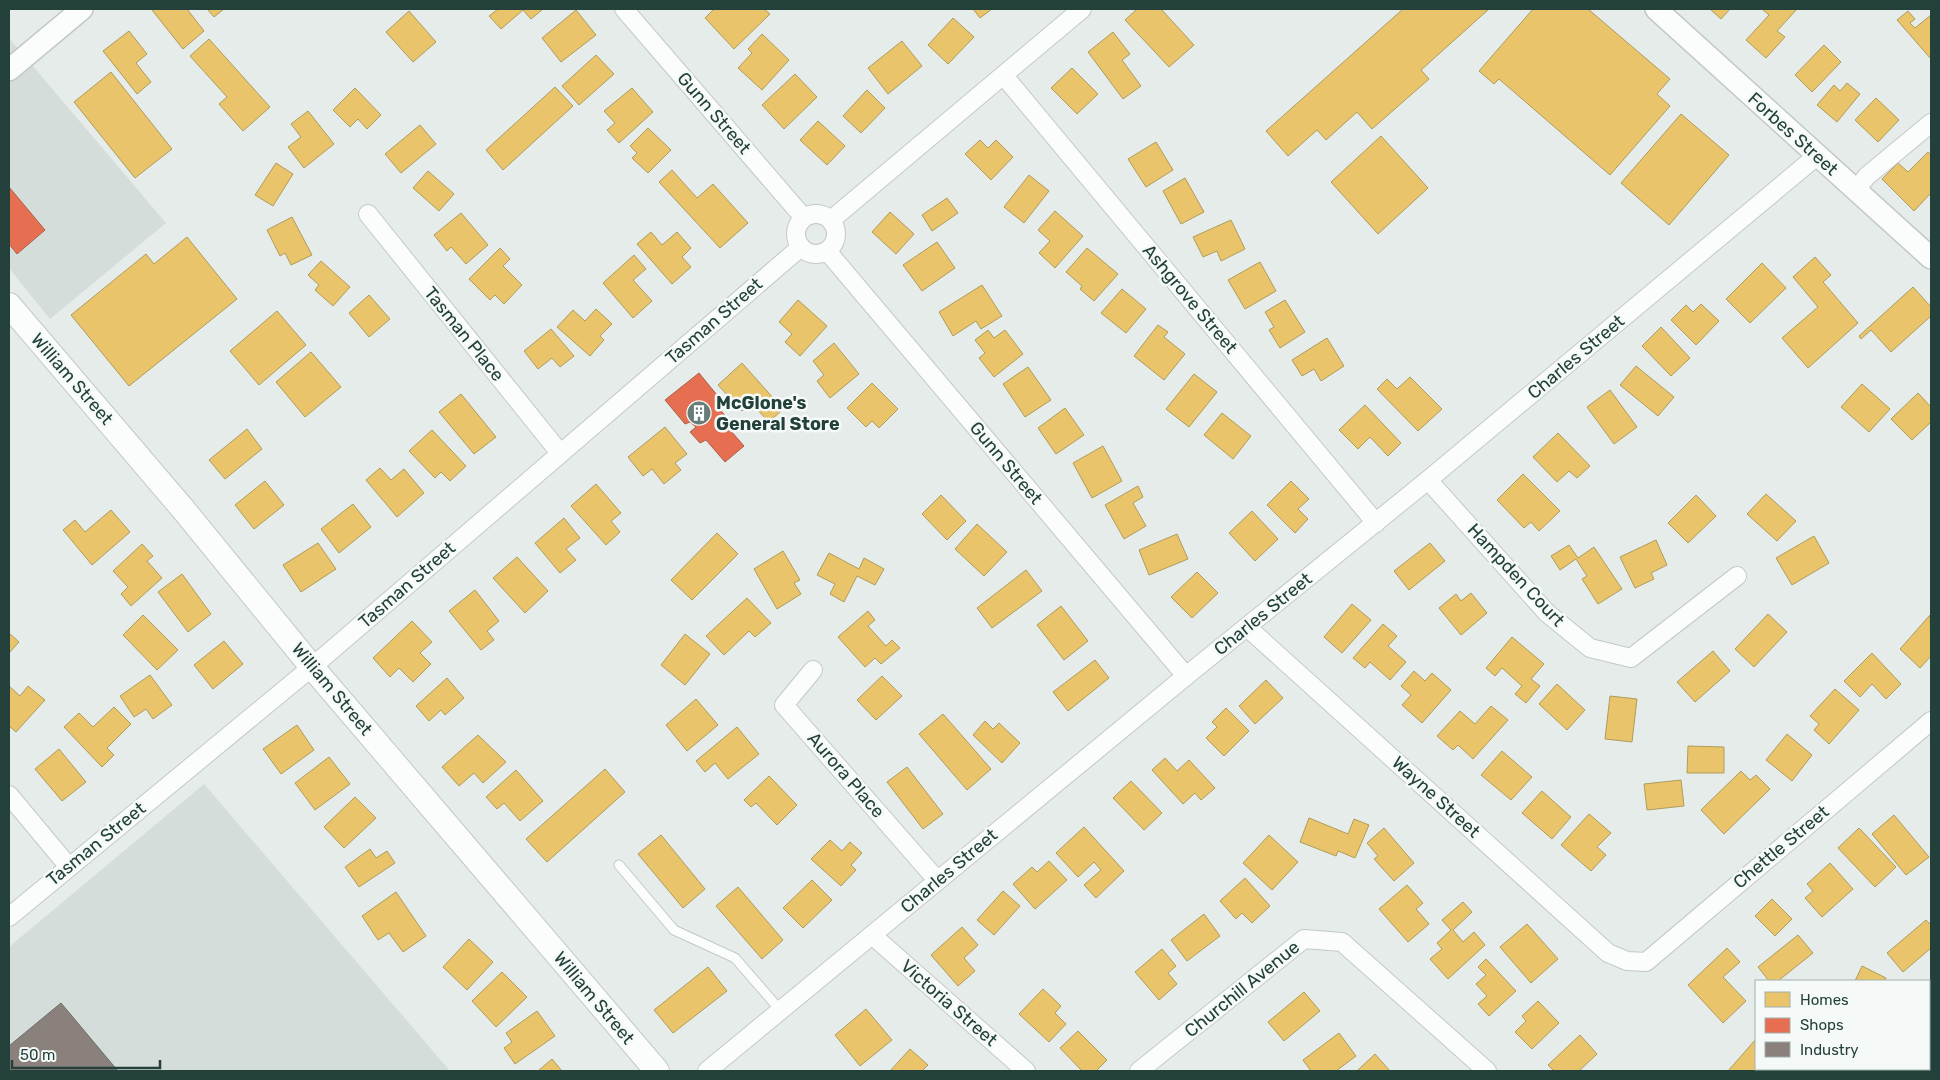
<svg xmlns="http://www.w3.org/2000/svg" width="1940" height="1080" font-family="Rubik,sans-serif">
<style>
.built{fill:#d4ddda}
.homes{fill:#e9c46a;stroke:#ae9c5c}
.shops{fill:#e76f51;stroke:#ac614a}
.industry{fill:#8a817c;stroke:#6b6e68}
.lines{fill:none;stroke-linecap:round;stroke-linejoin:round}
.service-casing{stroke:#c3c9c7;stroke-width:11}
.minor-casing{stroke:#c3c9c7;stroke-width:20}
.tertiary-casing{stroke:#c3c9c7;stroke-width:24}
.secondary-casing{stroke:#c2c9c7;stroke-width:26}
.service{stroke:#fbfcfc;stroke-width:9}
.minor{stroke:#fbfcfc;stroke-width:18}
.tertiary{stroke:#fbfcfc;stroke-width:21}
.secondary{stroke:#fbfcfc;stroke-width:24}
.labels{text-anchor:middle;dominant-baseline:central;stroke-width:5;stroke-linejoin:round;paint-order:stroke}
.street-label{font-size:18px;fill:#23403b;stroke:#f5faf8}
.poi-label{font-size:18px;font-weight:bold;fill:#23403b;stroke:#f5faf8;text-anchor:start}
</style>
<rect width="100%" height="100%" fill="#e6ecea"/>
<g class="built">
<path d="M9,38l157,185 -116,96 -41,-51z"/>
<path d="M204,784l246,287h-441v-124z"/>
</g>
<g class="homes">
<path d="M154,9h33l17,22 -21,18 -31,-39z"/>
<path d="M207,9h17l-10,8z"/>
<path d="M498,9h45l-12,10 -8,-9 -22,19 -12,-13z"/>
<path d="M714,9h50l6,5 -36,35 -29,-31z"/>
<path d="M973,9h19l-12,9z"/>
<path d="M1137,9h24l33,36 -25,22 -44,-47z"/>
<path d="M1403,9h86l-68,61 8,9 -57,50 -15,-17 -31,28 -9,-10 -29,26 -22,-25z"/>
<path d="M1533,9h55l82,70 -13,15 13,12 -60,69 -111,-96 -5,5 -15,-13z"/>
<path d="M1710,9h20l-9,10z"/>
<path d="M1762,9h35l-20,22 8,6 -19,21 -20,-18 23,-25z"/>
<path d="M576,10l20,25 -35,27 -19,-24z"/>
<path d="M409,11l27,31 -23,20 -27,-30z"/>
<path d="M1908,11l7,8 -5,4 5,5 16,-13v44l-34,-39z"/>
<path d="M953,18l21,19 -26,27 -20,-19z"/>
<path d="M129,31l18,23 -11,9 15,19 -14,12 -34,-43z"/>
<path d="M1113,32l17,22 -8,6 19,26 -18,13 -35,-47z"/>
<path d="M762,34l27,26 -27,30 -24,-22 14,-15 -4,-4z"/>
<path d="M209,39l61,68 -27,24 -24,-27 8,-7 -37,-41z"/>
<path d="M902,41l20,25 -34,28 -20,-26z"/>
<path d="M1824,45l17,17 -29,30 -17,-17z"/>
<path d="M596,55l18,19 -35,31 -17,-19z"/>
<path d="M1072,68l26,26 -21,20 -26,-26z"/>
<path d="M111,72l61,77 -37,29 -61,-76z"/>
<path d="M795,74l22,23 -33,32 -22,-24z"/>
<path d="M1847,83l13,11 -23,28 -20,-17 17,-20 6,6z"/>
<path d="M555,87l18,19 -70,64 -17,-20z"/>
<path d="M355,88l26,27 -14,14 -9,-10 -8,8 -17,-17z"/>
<path d="M632,88l21,24 -34,31 -12,-13 8,-7 -11,-12z"/>
<path d="M867,90l18,18 -24,25 -18,-17z"/>
<path d="M1876,98l23,22 -21,22 -23,-22z"/>
<path d="M308,111l26,33 -30,24 -16,-21 13,-10 -10,-13z"/>
<path d="M1681,114l48,41 -60,70 -48,-42z"/>
<path d="M818,121l27,25 -18,19 -27,-25z"/>
<path d="M420,125l16,19 -35,29 -16,-19z"/>
<path d="M648,128l23,22 -23,23 -16,-15 5,-5 -7,-7z"/>
<path d="M1381,136l47,52 -50,46 -47,-52z"/>
<path d="M980,140l8,8 8,-8 17,17 -22,23 -26,-26z"/>
<path d="M1156,142l17,28 -27,17 -18,-28z"/>
<path d="M1928,152l3,3v38l-17,18 -32,-32 16,-16 10,9z"/>
<path d="M276,163l17,11 -20,32 -18,-11z"/>
<path d="M672,170l25,28 16,-14 35,39 -28,25 -61,-66z"/>
<path d="M428,171l26,23 -15,17 -26,-23z"/>
<path d="M1029,175l20,16 -25,32 -20,-16z"/>
<path d="M1185,178l19,34 -23,12 -18,-33z"/>
<path d="M947,198l11,15 -26,18 -10,-16z"/>
<path d="M1055,211l28,25 -28,32 -16,-15 11,-12 -12,-11z"/>
<path d="M890,212l24,22 -18,20 -24,-22z"/>
<path d="M461,213l27,32 -22,19 -15,-17 -4,4 -13,-16z"/>
<path d="M292,217l20,38 -21,10 -6,-12 -5,3 -13,-26z"/>
<path d="M1231,220l14,29 -24,12 -4,-10 -14,6 -10,-20z"/>
<path d="M651,232l11,13 15,-13 14,16 -9,9 9,10 -19,17 -35,-40z"/>
<path d="M187,237l50,62 -108,87 -58,-71 75,-61 8,10z"/>
<path d="M937,242l18,26 -33,23 -19,-26z"/>
<path d="M500,248l10,11 -7,7 19,19 -18,19 -9,-9 -5,5 -21,-21z"/>
<path d="M1087,248l31,26 -24,27 -14,-12 2,-3 -16,-14z"/>
<path d="M634,255l12,14 -13,11 19,21 -19,17 -30,-35z"/>
<path d="M1815,257l16,18 -8,7 35,41 -50,45 -26,-30 36,-31 -25,-30z"/>
<path d="M321,261l29,26 -17,19 -18,-16 4,-5 -11,-10z"/>
<path d="M1260,262l16,29 -31,18 -17,-29z"/>
<path d="M1762,263l24,25 -36,35 -24,-24z"/>
<path d="M982,285l20,31 -21,13 -5,-8 -23,15 -14,-24z"/>
<path d="M1913,287l18,20v9l-40,36 -20,-22 -10,9 -2,-3z"/>
<path d="M1122,289l24,20 -20,24 -25,-20z"/>
<path d="M369,295l21,24 -21,18 -20,-24z"/>
<path d="M798,300l29,26 -27,30 -15,-14 7,-8 -13,-12z"/>
<path d="M1285,300l20,32 -25,16 -11,-18 5,-3 -9,-15z"/>
<path d="M1701,304l18,17 -23,24 -25,-25 15,-15 7,7z"/>
<path d="M596,309l16,15 -12,12 4,4 -14,16 -33,-29 16,-17 12,11z"/>
<path d="M277,311l29,34 -47,40 -29,-34z"/>
<path d="M1158,325l10,7 -4,5 21,17 -21,26 -30,-24z"/>
<path d="M1661,327l29,31 -19,18 -29,-30z"/>
<path d="M551,329l23,27 -14,11 -8,-9 -14,11 -14,-18z"/>
<path d="M988,330l6,8 11,-8 18,24 -29,23 -15,-19 6,-5 -10,-13z"/>
<path d="M1327,338l17,28 -23,15 -7,-12 -12,7 -10,-16z"/>
<path d="M834,343l25,31 -29,24 -13,-17 7,-6 -11,-14z"/>
<path d="M311,352l30,35 -36,30 -29,-35z"/>
<path d="M742,363l41,46 -14,13 -18,-19 -9,8 -24,-26z"/>
<path d="M1636,366l38,31 -16,19 -38,-31z"/>
<path d="M1028,367l23,33 -26,17 -22,-33z"/>
<path d="M1194,374l23,18 -28,35 -23,-18z"/>
<path d="M1410,377l32,32 -24,22 -41,-42 10,-10 10,10z"/>
<path d="M872,383l26,26 -19,19 -7,-7 -6,6 -19,-19z"/>
<path d="M1862,384l28,25 -21,23 -28,-25z"/>
<path d="M1610,390l27,37 -23,17 -27,-37z"/>
<path d="M1918,393l13,14v15l-19,18 -21,-21z"/>
<path d="M461,394l35,43 -22,17 -35,-42z"/>
<path d="M1365,405l36,38 -13,13 -18,-19 -12,12 -19,-19z"/>
<path d="M1065,408l19,27 -28,19 -18,-26z"/>
<path d="M1222,413l29,23 -18,23 -29,-24z"/>
<path d="M665,427l22,27 -12,9 6,7 -17,14 -12,-15 -9,7 -15,-19z"/>
<path d="M247,429l15,20 -37,30 -16,-19z"/>
<path d="M432,430l34,36 -16,15 -9,-9 -6,6 -26,-27z"/>
<path d="M1558,433l32,33 -13,12 -8,-7 -12,11 -24,-25z"/>
<path d="M1103,446l19,35 -30,17 -19,-35z"/>
<path d="M380,468l11,12 13,-11 20,24 -27,24 -31,-37z"/>
<path d="M1523,474l37,37 -21,20 -8,-9 -7,6 -27,-28z"/>
<path d="M265,481l19,24 -30,24 -19,-24z"/>
<path d="M1291,481l18,18 -11,10 10,10 -13,14 -28,-28z"/>
<path d="M596,484l25,29 -10,8 9,11 -14,13 -35,-39z"/>
<path d="M1138,486l5,11 -10,6 13,23 -22,13 -19,-34z"/>
<path d="M1766,494l30,27 -19,20 -30,-27z"/>
<path d="M941,495l25,26 -19,19 -25,-26z"/>
<path d="M1696,495l20,21 -28,27 -20,-20z"/>
<path d="M353,504l18,23 -32,26 -18,-24z"/>
<path d="M111,510l19,22 -38,33 -29,-35 12,-10 10,12z"/>
<path d="M1252,511l26,28 -23,22 -26,-28z"/>
<path d="M564,518l16,20 -14,11 10,11 -16,13 -25,-30z"/>
<path d="M977,524l30,28 -23,24 -29,-27z"/>
<path d="M717,533l21,21 -46,46 -21,-20z"/>
<path d="M1177,534l11,25 -39,16 -10,-25z"/>
<path d="M1814,536l15,27 -37,22 -16,-27z"/>
<path d="M1656,540l11,25 -16,8 3,6 -19,9 -15,-31z"/>
<path d="M318,543l18,26 -35,23 -18,-27z"/>
<path d="M1430,543l15,18 -36,29 -15,-19z"/>
<path d="M142,544l11,12 -6,5 15,17 -31,28 -10,-12 7,-7 -15,-16z"/>
<path d="M1569,545l9,13 16,-11 28,42 -24,15 -16,-25 5,-3 -11,-17 -16,11 -9,-14z"/>
<path d="M783,551l17,29 -6,3 7,11 -24,15 -23,-40z"/>
<path d="M829,553l30,16 5,-11 20,11 -9,16 -18,-9 -13,26 -14,-8 5,-10 -18,-9z"/>
<path d="M517,557l31,34 -23,22 -32,-35z"/>
<path d="M1026,570l16,21 -50,37 -15,-20z"/>
<path d="M1197,572l21,21 -26,25 -21,-21z"/>
<path d="M182,574l29,40 -23,18 -30,-40z"/>
<path d="M475,590l24,31 -12,10 7,9 -13,10 -32,-39z"/>
<path d="M1471,593l16,20 -26,22 -22,-27 17,-14 5,7z"/>
<path d="M747,598l24,25 -16,14 -6,-6 -25,24 -18,-19z"/>
<path d="M1352,604l19,16 -29,33 -18,-16z"/>
<path d="M1061,606l27,35 -24,19 -27,-35z"/>
<path d="M868,611l7,9 -7,6 18,20 6,-6 8,8 -19,16 -6,-6 -10,9 -27,-30z"/>
<path d="M1768,614l19,18 -33,35 -19,-18z"/>
<path d="M143,615l35,35 -21,20 -34,-35z"/>
<path d="M1930,615l1,41 -11,12 -20,-19z"/>
<path d="M412,621l20,21 -12,11 11,11 -18,18 -14,-14 -9,9 -17,-19z"/>
<path d="M1383,624l14,12 -9,10 18,16 -16,18 -20,-18 -5,6 -12,-10z"/>
<path d="M9,633l10,9 -10,11z"/>
<path d="M685,634l25,20 -25,31 -24,-20z"/>
<path d="M1512,637l32,27 -13,15 9,7 -14,17 -11,-9 7,-8 -20,-18 -7,8 -9,-8z"/>
<path d="M224,641l19,23 -30,25 -19,-24z"/>
<path d="M1713,651l17,20 -35,31 -18,-20z"/>
<path d="M1872,653l29,31 -15,15 -14,-15 -12,13 -16,-16z"/>
<path d="M1095,660l14,18 -41,33 -15,-19z"/>
<path d="M1414,671l11,10 7,-8 19,17 -29,33 -20,-18 9,-10 -10,-9z"/>
<path d="M150,675l22,30 -19,14 -7,-10 -12,8 -14,-21z"/>
<path d="M882,676l20,20 -26,24 -19,-20z"/>
<path d="M447,678l17,20 -19,17 -4,-5 -12,11 -13,-15z"/>
<path d="M1266,680l17,18 -28,26 -16,-18z"/>
<path d="M1557,684l28,26 -18,20 -28,-26z"/>
<path d="M9,686l11,10 8,-10 17,14 -29,32 -7,-6z"/>
<path d="M1835,689l24,21 -30,34 -15,-14 5,-6 -9,-8z"/>
<path d="M1610,696l27,3 -5,43 -27,-3z"/>
<path d="M696,699l22,26 -31,26 -21,-26z"/>
<path d="M1491,706l17,14 -35,39 -15,-14 -5,5 -16,-14 23,-25 15,13z"/>
<path d="M114,707l17,17 -24,24 7,7 -12,12 -38,-40 15,-14 14,14z"/>
<path d="M1226,708l23,23 -25,25 -18,-18 11,-11 -5,-5z"/>
<path d="M943,714l48,55 -24,21 -48,-56z"/>
<path d="M985,721l8,8 6,-6 21,20 -18,20 -29,-28z"/>
<path d="M297,725l17,25 -33,24 -18,-25z"/>
<path d="M737,727l22,27 -31,25 -13,-16 -10,9 -9,-11z"/>
<path d="M1787,734l25,21 -20,26 -26,-21z"/>
<path d="M478,735l28,27 -23,21 -9,-10 -15,13 -17,-19z"/>
<path d="M1688,746l36,1v26h-37z"/>
<path d="M59,749l27,33 -24,19 -27,-32z"/>
<path d="M1502,751l30,26 -21,23 -30,-25z"/>
<path d="M329,757l21,27 -35,26 -20,-27z"/>
<path d="M1165,758l12,13 12,-11 26,28 -14,12 -6,-7 -12,11 -31,-34z"/>
<path d="M907,767l36,47 -20,15 -36,-47z"/>
<path d="M605,769l20,23 -78,70 -21,-23z"/>
<path d="M516,770l27,31 -23,20 -16,-18 -7,6 -11,-12z"/>
<path d="M1741,771l9,9 6,-5 14,14 -46,45 -23,-24z"/>
<path d="M769,776l28,29 -20,20 -21,-22 -5,4 -7,-7z"/>
<path d="M1681,780l3,26 -37,4 -3,-26z"/>
<path d="M1131,781l31,32 -18,17 -31,-32z"/>
<path d="M1542,791l29,26 -19,22 -30,-26z"/>
<path d="M355,797l21,21 -32,30 -20,-21z"/>
<path d="M1589,814l22,19 -14,14 9,8 -15,16 -30,-26z"/>
<path d="M1894,815l35,42 -23,18 -34,-41z"/>
<path d="M1309,818l39,16 6,-15 15,6 -14,33 -17,-7 -2,5 -36,-14z"/>
<path d="M1084,827l40,44 -28,27 -12,-13 17,-15 -7,-8 -16,15 -22,-24z"/>
<path d="M1384,828l30,35 -20,18 -20,-22 4,-3 -11,-13z"/>
<path d="M1859,828l37,39 -21,20 -37,-39z"/>
<path d="M661,835l44,54 -22,19 -45,-54z"/>
<path d="M1269,835l29,27 -26,28 -29,-27z"/>
<path d="M830,840l12,11 8,-9 12,11 -11,12 5,5 -15,16 -30,-27z"/>
<path d="M370,849l6,9 11,-7 8,12 -36,24 -14,-20z"/>
<path d="M1049,861l18,19 -32,29 -22,-25 19,-17 5,5z"/>
<path d="M1830,863l23,26 -31,28 -17,-19 8,-7 -6,-7z"/>
<path d="M1245,878l25,28 -18,17 -10,-10 -6,6 -16,-18z"/>
<path d="M812,880l20,20 -29,28 -20,-20z"/>
<path d="M1407,885l16,18 -7,6 13,15 -21,18 -29,-33z"/>
<path d="M738,887l45,53 -21,19 -46,-53z"/>
<path d="M1003,891l17,15 -26,29 -17,-15z"/>
<path d="M396,892l30,44 -23,16 -14,-19 -11,7 -16,-24z"/>
<path d="M1772,899l20,20 -17,17 -20,-20z"/>
<path d="M1463,902l9,10 -19,18 10,12 11,-10 11,13 -37,34 -18,-20 12,-10 -5,-6 14,-13 -9,-10z"/>
<path d="M1204,914l16,22 -33,25 -16,-21z"/>
<path d="M1926,920l5,5v23l-28,24 -16,-19z"/>
<path d="M1527,924l31,35 -27,24 -31,-36z"/>
<path d="M962,927l16,18 -14,13 11,13 -17,15 -27,-31z"/>
<path d="M1798,935l15,18 -35,28h-9l-11,-14z"/>
<path d="M469,939l24,23 -26,28 -24,-23z"/>
<path d="M1727,948l13,14 -17,15 23,24 -23,22 -35,-38z"/>
<path d="M1162,949l14,17 -8,7 9,11 -18,16 -24,-28z"/>
<path d="M1486,959l30,32 -27,25 -11,-12 9,-8 -11,-12 10,-9 -8,-8z"/>
<path d="M1862,966l24,12 -1,3h-30z"/>
<path d="M708,967l19,24 -54,42 -19,-23z"/>
<path d="M502,972l25,25 -31,30 -24,-26z"/>
<path d="M1043,989l18,17 -6,7 11,11 -17,18 -30,-28z"/>
<path d="M1304,992l16,19 -36,30 -16,-19z"/>
<path d="M1538,1001l21,22 -27,26 -17,-17 11,-11 -4,-5z"/>
<path d="M866,1009l26,31 -32,26 -25,-31z"/>
<path d="M537,1011l18,25 -40,28 -11,-16 8,-6 -6,-9z"/>
<path d="M1078,1031l29,29 -11,11h-14l-22,-23z"/>
<path d="M1339,1033l17,23 -20,15h-25l-8,-11z"/>
<path d="M1580,1035l17,19 -18,17h-25l-6,-6z"/>
<path d="M1756,1039v30h10l-2,2h-36z"/>
<path d="M910,1049l18,16 -6,6h-32z"/>
<path d="M1375,1054l15,17h-31l-1,-1z"/>
<path d="M552,1059l10,12h-24z"/>
</g>
<g class="shops">
<path d="M9,187l36,43 -28,24 -8,-10z"/>
<path d="M699,373l18,22 -2,9 20,23 -4,4 13,15 -19,16 -19,-22 -6,3 -10,-11 6,-5 -6,-5 -5,2 -20,-24z"/>
</g>
<path class="industry" d="M61,1003l57,68h-109v-25z"/>
<g class="lines">
<defs>
<path id="service" d="M619,865l55,65 61,28 46,53"/>
<g id="minor">
<path d="M624,9l180,209"/>
<path d="M1004,76l372,447"/>
<path d="M1855,191l12,-15 64,-53"/>
<path d="M368,214l192,239"/>
<circle cx="816" cy="234" r="20"/>
<path d="M831,220l251,-211"/>
<path d="M827,251l359,425"/>
<path d="M1428,480l119,133 43,35 41,10 106,-82"/>
<path d="M1248,628l360,325 19,8 19,1 285,-241"/>
<path d="M813,670l-29,35 153,175"/>
<path d="M9,795l60,72"/>
<path d="M9,917l303,-250 489,-420"/>
<path d="M872,935l154,136"/>
<path d="M707,1071l479,-395 242,-196 390,-325"/>
<path d="M1139,1071l165,-132 38,3 145,129"/>
<path d="M1929,1071l2,-4"/>
</g>
<g id="tertiary">
<path d="M1656,9l275,249"/>
<path d="M9,70l73,-61"/>
</g>
<path id="secondary" d="M9,305l174,204 129,158 345,404"/>
</defs>
<use href="#service" class="service-casing"/>
<use href="#minor" class="minor-casing"/>
<use href="#tertiary" class="tertiary-casing"/>
<use href="#secondary" class="secondary-casing"/>
<use href="#service" class="service"/>
<use href="#minor" class="minor"/>
<use href="#tertiary" class="tertiary"/>
<use href="#secondary" class="secondary"/>
</g>
<defs>
<symbol id="building-disc" viewBox="-11 -11 22 22"><circle r="9.5" fill="#677c78" stroke="#f5faf8"/><path d="M-4-6H4V6H1V3H-1V6H-4ZM-2.5-4.3h1.7v1.8h-1.7ZM.8-4.3h1.7v1.8H.8ZM-2.5-1h1.7V.8h-1.7ZM.8-1h1.7V.8H.8Z" fill="#fff"/></symbol>
</defs>
<g fill-rule="evenodd">
<use href="#building-disc" x="685" y="399" width="28" height="28"/>
</g>
<g class="labels">
<g class="street-label">
<text transform="translate(714 113) rotate(49)">Gunn Street</text>
<text transform="translate(1793 134) rotate(42)">Forbes Street</text>
<text transform="translate(1190 299) rotate(50)">Ashgrove Street</text>
<text transform="translate(714 321) rotate(-41)">Tasman Street</text>
<text transform="translate(464 334) rotate(51)">Tasman Place</text>
<text transform="translate(1576 357) rotate(-40)">Charles Street</text>
<text transform="translate(72 379) rotate(49)">William Street</text>
<text transform="translate(1006 463) rotate(50)">Gunn Street</text>
<text transform="translate(1516 575) rotate(47)">Hampden Court</text>
<text transform="translate(407 585) rotate(-41)">Tasman Street</text>
<text transform="translate(1263 614) rotate(-39)">Charles Street</text>
<text transform="translate(332 689) rotate(50)">William Street</text>
<text transform="translate(846 775) rotate(49)">Aurora Place</text>
<text transform="translate(1436 797) rotate(42)">Wayne Street</text>
<text transform="translate(96 844) rotate(-39)">Tasman Street</text>
<text transform="translate(1781 847) rotate(-40)">Chettle Street</text>
<text transform="translate(949 871) rotate(-40)">Charles Street</text>
<text transform="translate(1242 989) rotate(-39)">Churchill Avenue</text>
<text transform="translate(594 998) rotate(50)">William Street</text>
<text transform="translate(949 1003) rotate(41)">Victoria Street</text>
</g>
<g class="poi-label">
<text x="716" y="403">McGlone's<tspan x="716" dy="21">General Store</tspan></text>
</g>
</g>
<rect width="1940" height="1080" fill="none" stroke="#23403b" stroke-width="20"/>
<rect x="1755" y="980" width="175" height="90" fill="#f5faf8" stroke="#a1b0ac"/>
<rect x="1765" y="992" width="25" height="15" fill="#e9c46a" stroke="#a1b0ac"/>
<text x="1800" y="1005" font-size="15" fill="#23403b">Homes</text>
<rect x="1765" y="1018" width="25" height="15" fill="#e76f51" stroke="#a1b0ac"/>
<text x="1800" y="1030" font-size="15" fill="#23403b">Shops</text>
<rect x="1765" y="1042" width="25" height="15" fill="#8a817c" stroke="#a1b0ac"/>
<text x="1800" y="1055" font-size="15" fill="#23403b">Industry</text>
<path d="M12 1060v8h148v-8" fill="none" stroke="#23403b" stroke-width="2.5"/>
<text x="20" y="1060" font-size="15" fill="#23403b" stroke="#f5faf8" stroke-width="4" paint-order="stroke">50 m</text>
</svg>
